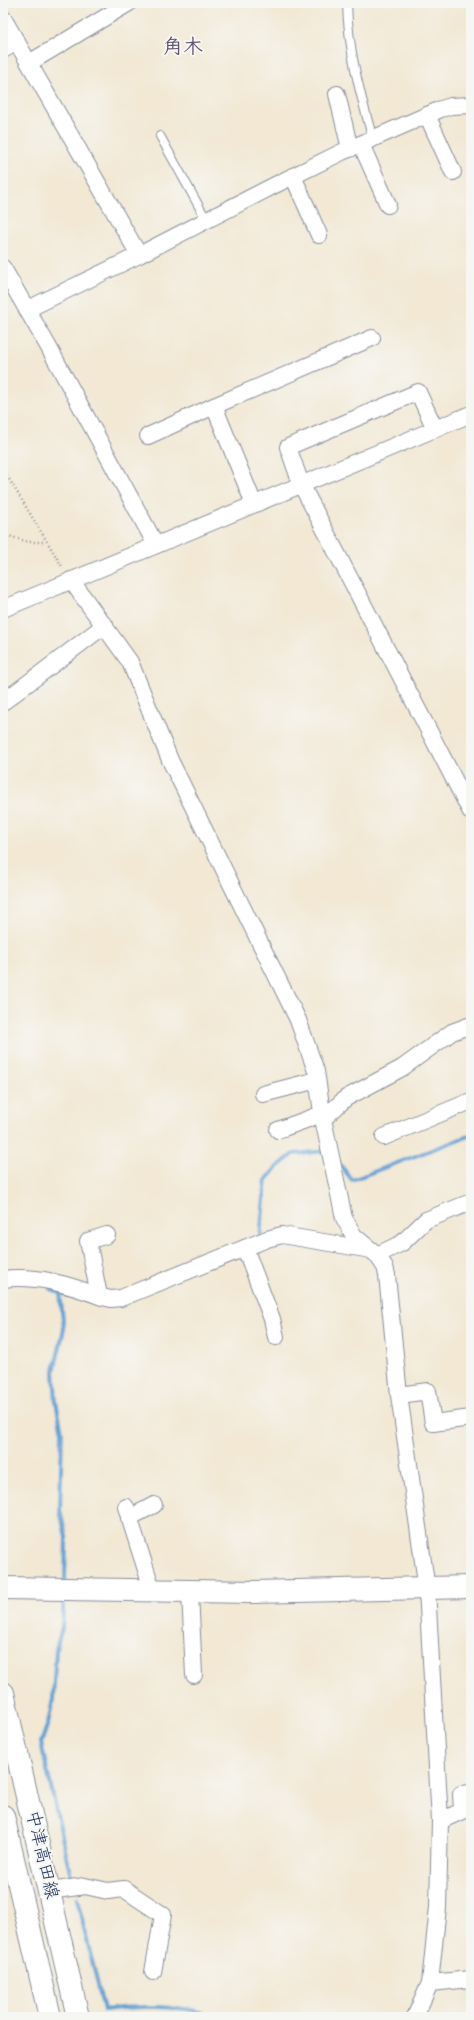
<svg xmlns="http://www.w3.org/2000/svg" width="474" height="2020" font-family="'Indie Flower','Klee One',sans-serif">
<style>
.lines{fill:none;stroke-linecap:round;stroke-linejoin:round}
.stream{stroke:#65a2d6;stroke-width:4}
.lane-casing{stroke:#868c99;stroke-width:10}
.street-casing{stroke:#868c99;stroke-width:18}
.secondary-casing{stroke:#868c99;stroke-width:24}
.primary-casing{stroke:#868c99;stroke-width:24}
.path{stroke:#868c99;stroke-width:2.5;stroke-dasharray:1 3;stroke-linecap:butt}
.lane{stroke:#fff;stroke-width:8}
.street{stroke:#fff;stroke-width:16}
.secondary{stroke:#fff;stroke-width:22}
.primary{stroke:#fff;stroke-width:22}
.labels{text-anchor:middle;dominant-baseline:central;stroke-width:4;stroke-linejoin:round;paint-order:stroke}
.street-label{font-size:18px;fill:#1b2f5e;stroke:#f6f6f2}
.quarter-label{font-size:20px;font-weight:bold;fill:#5f536f;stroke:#f6f6f2}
</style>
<rect width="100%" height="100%" fill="#f6f6f2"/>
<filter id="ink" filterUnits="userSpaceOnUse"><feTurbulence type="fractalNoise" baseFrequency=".025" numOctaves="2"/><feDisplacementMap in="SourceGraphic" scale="8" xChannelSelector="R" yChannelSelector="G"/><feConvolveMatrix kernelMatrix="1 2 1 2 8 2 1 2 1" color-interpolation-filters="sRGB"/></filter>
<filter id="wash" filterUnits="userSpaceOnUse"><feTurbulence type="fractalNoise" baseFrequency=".012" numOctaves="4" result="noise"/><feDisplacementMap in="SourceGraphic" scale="16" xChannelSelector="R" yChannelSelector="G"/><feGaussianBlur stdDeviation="0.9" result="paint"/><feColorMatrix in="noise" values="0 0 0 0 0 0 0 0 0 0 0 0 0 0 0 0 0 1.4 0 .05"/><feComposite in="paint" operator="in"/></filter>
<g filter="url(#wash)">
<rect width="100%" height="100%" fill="#f2e8d4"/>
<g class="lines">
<g class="stream">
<path d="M338,1162l14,18 119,-45"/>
<path d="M260,1237l6,-57 10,-12 17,-14 34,-3"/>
<path d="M50,1289l21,8 22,3"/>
<path d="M60,1293l4,36 -10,42 2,31 6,30 -2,78 6,27 -1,46"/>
<path d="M64,1596l-2,32 -6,21 -3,50 -5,24 -7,20 30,133"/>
<path d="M77,1899l27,111c25,-4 88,-6 109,7"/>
</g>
</g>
</g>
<g filter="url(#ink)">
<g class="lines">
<defs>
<g id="lane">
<path d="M347,3c1,46 13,91 26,136"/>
<path d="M160,136l47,85"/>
</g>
<g id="street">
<path d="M3,18l136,237"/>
<path d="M3,50l14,-8"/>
<path d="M29,63l100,-60"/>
<path d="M337,94l13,55"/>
<path d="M427,115l26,57"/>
<path d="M361,144l27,61"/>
<path d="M293,176l26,59"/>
<path d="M3,268l45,78 108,199"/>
<path d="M28,309l111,-54 136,-70 67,-33 99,-43 10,-3 20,-1"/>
<path d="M435,429l-17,-37 -130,55 13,37 170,328"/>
<path d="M148,436l66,-30"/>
<path d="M254,504l-40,-98 158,-68"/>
<path d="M71,580l59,82 40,98 128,260 18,51 7,48 21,99 10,18 17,14"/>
<path d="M3,609l468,-195"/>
<path d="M3,702l102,-77"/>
<path d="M263,1094l54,-14"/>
<path d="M323,1119l23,-21 56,-30 50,-36 19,-7"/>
<path d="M278,1130l44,-16"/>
<path d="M384,1137l87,-36"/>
<path d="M245,1248l27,71 4,18"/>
<path d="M377,1255l8,12 2,8 12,120 28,194 13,232 -2,86 -8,76 -15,34"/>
<path d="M3,1279c35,-4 67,6 99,18l9,2 10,-1 146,-59 15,-4 89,15 6,5 25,-12 24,-23 45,-18"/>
<path d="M99,1295l-11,-54 19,-6"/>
<path d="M399,1395l29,-4 5,32 38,-5"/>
<path d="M126,1507l27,85"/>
<path d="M129,1518l25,-13"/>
<path d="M190,1593l4,82"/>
<path d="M440,1821l22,-10 -1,-17 10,-1"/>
<path d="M49,1891l36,-5 23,5 16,-2 39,26 -10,57"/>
<path d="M430,1983l41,-4"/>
</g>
<path id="secondary" d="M3,1588l250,4 218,-5"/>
<g id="primary">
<path d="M3,1693l75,324"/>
<path d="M3,1816l47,201"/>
</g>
</defs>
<use href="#lane" class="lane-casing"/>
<use href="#street" class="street-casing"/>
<use href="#secondary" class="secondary-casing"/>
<use href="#primary" class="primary-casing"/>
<g class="path">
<path d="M3,469l60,99"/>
<path d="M3,534l25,8h17"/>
</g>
<use href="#lane" class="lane"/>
<use href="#street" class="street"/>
<use href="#secondary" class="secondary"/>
<use href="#primary" class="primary"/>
</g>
</g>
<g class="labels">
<g class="street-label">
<text transform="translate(41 1855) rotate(77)">中津高田線</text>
</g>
<g class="quarter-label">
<text x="183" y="48">角木</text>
</g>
</g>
<rect width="474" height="2020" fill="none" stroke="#f6f6f2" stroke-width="16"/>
</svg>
